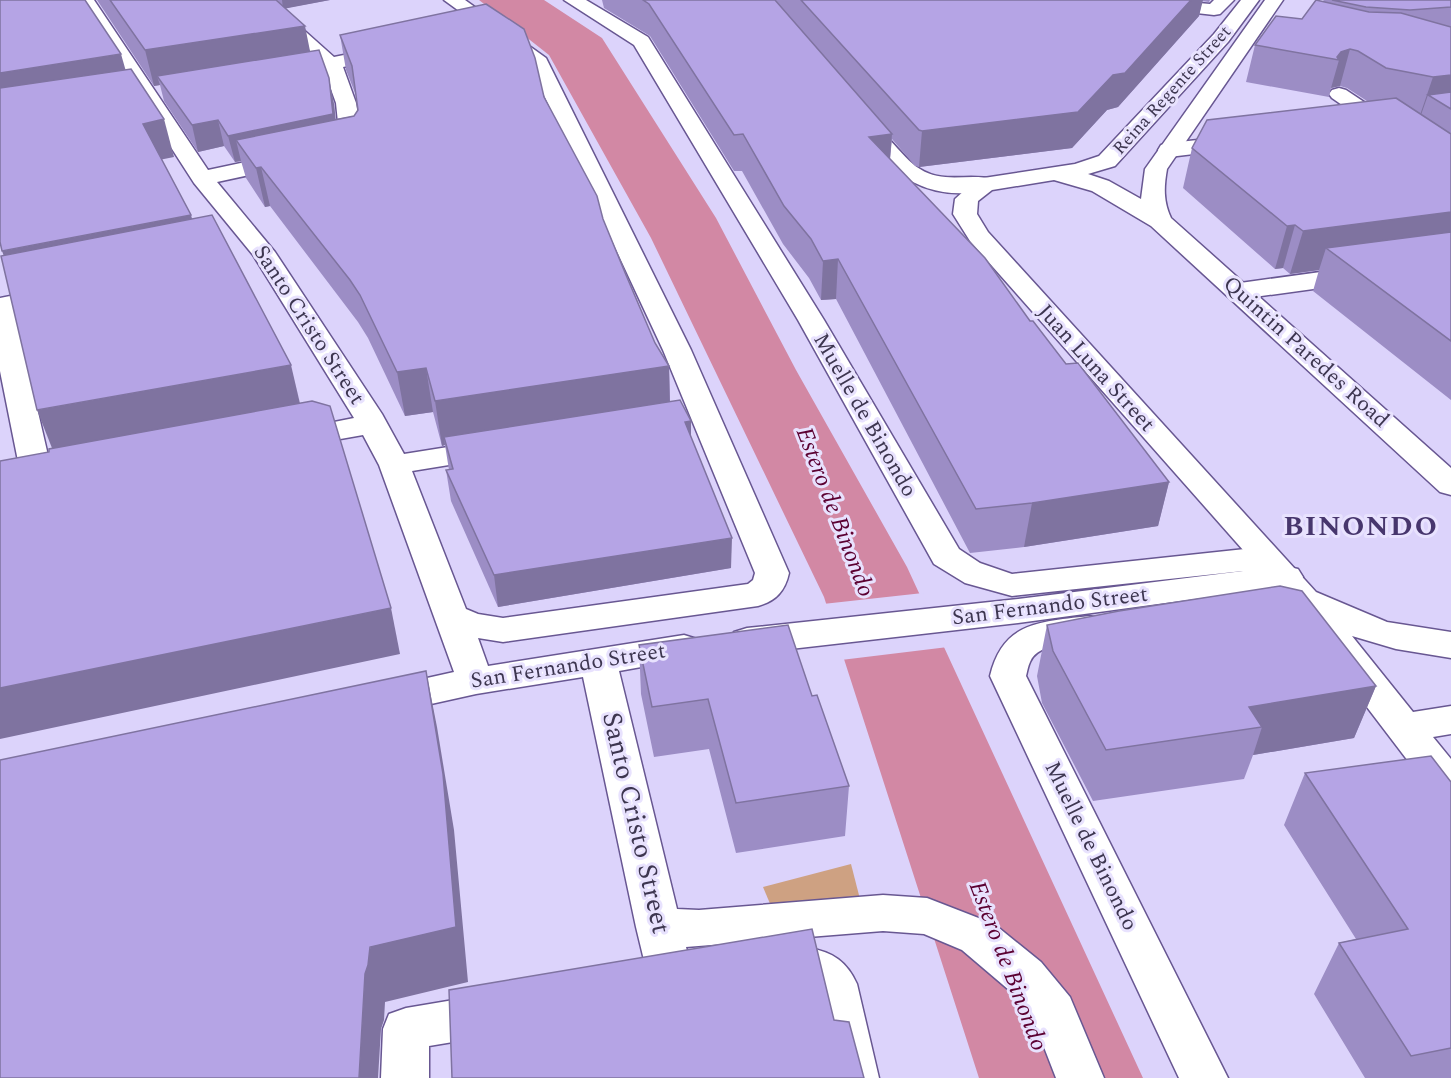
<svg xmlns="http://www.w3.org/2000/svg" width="1451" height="1078" font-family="Spectral,serif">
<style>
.green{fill:#cea182}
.water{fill:#d288a4}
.pier{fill:#dcd3fb}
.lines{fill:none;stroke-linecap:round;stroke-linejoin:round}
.minor-casing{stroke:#685792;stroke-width:3}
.major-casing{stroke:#685792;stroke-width:3}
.minor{fill:#fff;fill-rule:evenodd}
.major{fill:#fff;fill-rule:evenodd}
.wall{fill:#9c8dc5}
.shaded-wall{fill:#7f73a0}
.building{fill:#b5a4e5;stroke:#7f73a0;stroke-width:1.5}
.labels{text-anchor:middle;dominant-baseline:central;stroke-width:6;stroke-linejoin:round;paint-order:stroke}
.far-street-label{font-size:18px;fill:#3d3650;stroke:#e8e2fe}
.street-label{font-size:22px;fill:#3d3650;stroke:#e8e2fe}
.water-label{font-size:24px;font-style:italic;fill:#5b0132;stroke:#e8e2fe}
.near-street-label{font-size:27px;fill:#3d3650;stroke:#e8e2fe}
.district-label{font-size:28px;font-weight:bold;letter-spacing:1.5px;fill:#47366d;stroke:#e8e2fe}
</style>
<rect width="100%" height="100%" fill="#dcd3fb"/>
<path class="green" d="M851,864l10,39 -90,3 -8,-19z"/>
<path class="water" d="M479,0h65l58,38 114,180 80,152 111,197 236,511h-164l-155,-481 -173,-359 -102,-183z"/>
<path class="pier" d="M923,593l25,54 -107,13 -18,-56z"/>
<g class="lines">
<defs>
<g id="minor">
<path d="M76,0h18l114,170 80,-17 8,2 3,5 -3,5 -79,17 58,70 107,162 22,40 88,-14 11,3 4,6 -4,6 -11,3 -80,13 54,138 12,5 25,4 245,-34 5,-4 2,-7 -92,-223 -135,-289 -84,-61h21l81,58 145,292 98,223c-4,18 -13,28 -31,33l-255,36 -25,-4 10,28 196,-31 13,4 5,9 -5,9 -78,14 58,238 22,1 184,-15 44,3 67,26 47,38 29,35 34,81h-48l-21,-54 -26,-34 -47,-40 -38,-16 -41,-3 -197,16 10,38 -7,14 -16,6 -16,-6 -7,-14 -14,-58 -53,-250 -107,17 -90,20 -13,-4 -6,-10 6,-10 81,-18 -75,-207 -16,-30 -68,12 -11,-3 -4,-6 4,-6 70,-14 -101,-163 -59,-72z"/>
<path d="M250,0h20l64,57 54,-11 7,2 3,4 -3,4 -52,11 13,36 7,43 -3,5 -22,5 -8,-2 -3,-5 3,-5 10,-2 -4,-39 -12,-33 -44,9 -7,-2 -3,-4 3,-4 42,-9z"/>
<path d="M564,0h22l62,37 176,283 135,229 21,14 32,11 233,-25 35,11 4,6 14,3 5,8 -5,8 -280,38 -271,31 -13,-4 -5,-9 5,-9 13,-4 271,-29 225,-28 -231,25 -47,-13 -31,-19 -136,-244 -164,-275z"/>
<path d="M1165,0l45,4 4,-4h20l-14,14 -6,1 -53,-6 -3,-4z"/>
<path d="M1339,88l7,2 105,70v17l-8,-2 -111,-77 -3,-4 3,-4z"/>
<path d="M862,117c17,4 39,41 58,52 23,15 49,4 73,10l4,5 -4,5c-65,16 -106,-15 -142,-66l3,-5z"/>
<path d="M1236,136l8,2 3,5 -3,5 -75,9 -8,-2 -3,-5 3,-5 8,-2z"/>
<path d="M1451,254v16l-211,29 -9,-2 -4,-6 4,-6 9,-2z"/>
<path d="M55,287l9,2 4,6 -4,6 -49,11 40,174 -5,7 -11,3 -11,-3 -5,-7 -23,-115v-73z"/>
<path d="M1089,616l13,3 5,9 -5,9c-19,5 -64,4 -72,25 -2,4 -3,10 -4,14l202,402h-49l-189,-402c13,-55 51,-54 99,-60z"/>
<path d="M809,948c24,4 38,14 48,36l22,94h-48l-18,-86 -6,-5 -30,4 -16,-6 -7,-14 7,-14 16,-6z"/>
<path d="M495,993l16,6 7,15 -7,15 -16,6 -66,11v32h-48l2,-49 6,-15 17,-6z"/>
</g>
<path id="major" d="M1241,0h18l-31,42 -113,124 -27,8 21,7 32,18 4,-30 120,-169h18l-116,169c-3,17 -4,32 4,49l280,250v27l-11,-3 -289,-266 -59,-35 -38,-11 -62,10 -14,11 -1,13 11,18 328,360 71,30 64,10v26l-55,-9 -44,-13 61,76 38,-6v28l-18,3 18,22v45l-14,-5 -163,-214 -304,-344 -17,-27 2,-15 22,-20 98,-15 24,-8 115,-122z"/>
</defs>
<use href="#minor" class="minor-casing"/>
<use href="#major" class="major-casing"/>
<use href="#minor" class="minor"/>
<use href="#major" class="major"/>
</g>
<g class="wall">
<path d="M97,0h233l-44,8 24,43 24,53 1,15 19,-3 4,-6 -1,-12 -11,-28 -6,-35 204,62 59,122 52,124 14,23 1,35 21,20v17l40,130 -233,39 -47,-106 -5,-31h3l-4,-25 -3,1 -9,-34 -28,4 -37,-78 -10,-16 -88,-116 -5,1 -19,-29 -5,-17 -6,1 -11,-16 -26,6 -34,-51 -4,-16 -6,1z"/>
<path d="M602,0h608l-1,2 -7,-1 -3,15 -81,91 -11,3 -35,38 -153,19 -4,-1 -23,-27 -2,20 140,162 36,43 103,118 -11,44 -134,21 -54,6 -134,-254 -15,1 -12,-22 -26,-34 -41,-73h-8l-84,-135 -46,-28z"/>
<path d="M1324,0h127v400l-138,-109 6,-21 -29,4 -7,-6 -8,1 -92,-81 9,-40 175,-47 -20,-13 -7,-2 -9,2 -2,9 -83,-15 9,-37 47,-26z"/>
<path d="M1047,625l329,61 -22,52 -101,17 -9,24 -151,22 -51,-98 -5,-27z"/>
<path d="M639,645l173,51 37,90 -4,50 -109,17 -27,-104 -55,8 -13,-63z"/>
<path d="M1305,773l146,9v296h-86l-51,-84 25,-51 17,-4 -72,-114z"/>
</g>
<g class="shaded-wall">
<path d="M282,0h48l-47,9z"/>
<path d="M1191,0h12l-4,16 -81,91 -11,3 -35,38 -153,19 3,-36z"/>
<path d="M305,26l7,35 -155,15 3,9 -6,1 -9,-36z"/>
<path d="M1350,49l-10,37 -9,2 8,-28 -2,-3 4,-5z"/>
<path d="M121,54l10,35 -131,22v-38z"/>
<path d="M1451,75v34l-23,-14 -7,20h-1l13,-38z"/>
<path d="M329,78l5,26 4,36h-102l5,21 -6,1 -7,-26z"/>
<path d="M164,119l10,38 -20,4 -11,-37z"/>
<path d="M218,120l6,26 -26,6 -6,-27z"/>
<path d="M892,134l-3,37 -20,-34z"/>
<path d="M261,167l9,39 -5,1 -9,-39z"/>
<path d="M1451,212v40l-125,-4 -7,22 -29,4 13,-43z"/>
<path d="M191,215l11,40 -185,37 -15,-41z"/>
<path d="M1295,225l-12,43 -8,1 12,-43z"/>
<path d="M838,259l-2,40 -15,1 2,-39z"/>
<path d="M291,365l14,60 -244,46 -24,-61z"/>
<path d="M669,366l1,43 -226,28 1,8 -3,1 -7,-45z"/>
<path d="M426,368l7,44 -28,4 -8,-44z"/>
<path d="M691,421v30l-6,-29z"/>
<path d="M1169,482l-11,44 -134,21 8,-44z"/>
<path d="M732,538l-1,30 -233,39 -4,-32z"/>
<path d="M391,608l9,46 -400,85v-51z"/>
<path d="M426,671l11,56 17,103 14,152 -83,20 -1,18 -3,9 -3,49h-19l6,-104z"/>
<path d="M1376,686l-22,52 -101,17 9,-28 -13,-20z"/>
</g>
<g class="building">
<path d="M0,0h85l36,54 -121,19z"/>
<path d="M110,0h166l29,26 -160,24z"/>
<path d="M643,0h132l117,134 -23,3 116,121 45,63h3l33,43 12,-1 91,119 -137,21 -56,6 -138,-250 -15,2 -12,-22 -27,-33 -41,-72 -9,1 -85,-131z"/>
<path d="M801,0h390l-66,73 -12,2 -35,37 -156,19 -3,-1z"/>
<path d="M1316,0l53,12 32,1 50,14v48l-18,2 -47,-9 -28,-17 -8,-2 -9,3 -4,5 2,3 -84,-15 21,-29 26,3z"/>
<path d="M1332,0h119v7l-41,3 -44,-3z"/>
<path d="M486,4l38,25 11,29 9,39 53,99 6,23 23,56 29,68 14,23 -234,35 -9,-33 -29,4 -37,-77 -10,-15 -89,-113 -5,1 -20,-28 118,-24 4,-6 -6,-44 -12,-31z"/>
<path d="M319,50l10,28 4,36 -105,22 -10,-16 -26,5 -35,-49z"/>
<path d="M131,69l33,50 -21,5 48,91 -189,36 -2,-9v-154z"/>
<path d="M1451,92v17l-23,-14z"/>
<path d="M1396,98l55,36v78l-148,19 -8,-6 -8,1 -95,-78 15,-28z"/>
<path d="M212,215l79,150 -254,45 -36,-154z"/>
<path d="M1451,232v109l-125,-93z"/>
<path d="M680,400l11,21 -6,1 47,116 -238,37 -48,-105 7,-1 -9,-32z"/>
<path d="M312,401l18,5 61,202 -391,80v-227l49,-9v-3z"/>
<path d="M1280,586l22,5 74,95 -127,21 13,20 -156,23 -53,-99 -6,-26 72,-14z"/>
<path d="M788,625l24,71 5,-1 32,91 -113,17 -28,-104 -56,8 -13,-62z"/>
<path d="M426,671l17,103 13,153 -86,20 -2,18 -3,9 -6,104h-359v-318z"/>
<path d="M1431,756l20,26v266l-40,8 -72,-113 69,-14 -103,-156z"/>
<path d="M812,929l22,91 15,2 15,56h-412l-3,-88z"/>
</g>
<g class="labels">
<g class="far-street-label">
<text transform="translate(1172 90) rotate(-48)">Reina Regente Street</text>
</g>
<g class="street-label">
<text transform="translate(309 325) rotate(57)">Santo Cristo Street</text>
<text transform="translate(1306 352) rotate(42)">Quintin Paredes Road</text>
<text transform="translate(1096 368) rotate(48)">Juan Luna Street</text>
<text transform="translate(865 415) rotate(60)">Muelle de Binondo</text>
<text transform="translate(1050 606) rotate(-7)">San Fernando Street</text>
<text transform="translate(568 666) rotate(-9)">San Fernando Street</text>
<text transform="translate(1091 846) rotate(64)">Muelle de Binondo</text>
</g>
<g class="water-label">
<text transform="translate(835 512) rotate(69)">Estero de Binondo</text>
<text transform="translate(1008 966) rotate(69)">Estero de Binondo</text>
</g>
<g class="near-street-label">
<text transform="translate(636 823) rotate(77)">Santo Cristo Street</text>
</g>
<g class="district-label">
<text x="1361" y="526">BINONDO</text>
</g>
</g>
</svg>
